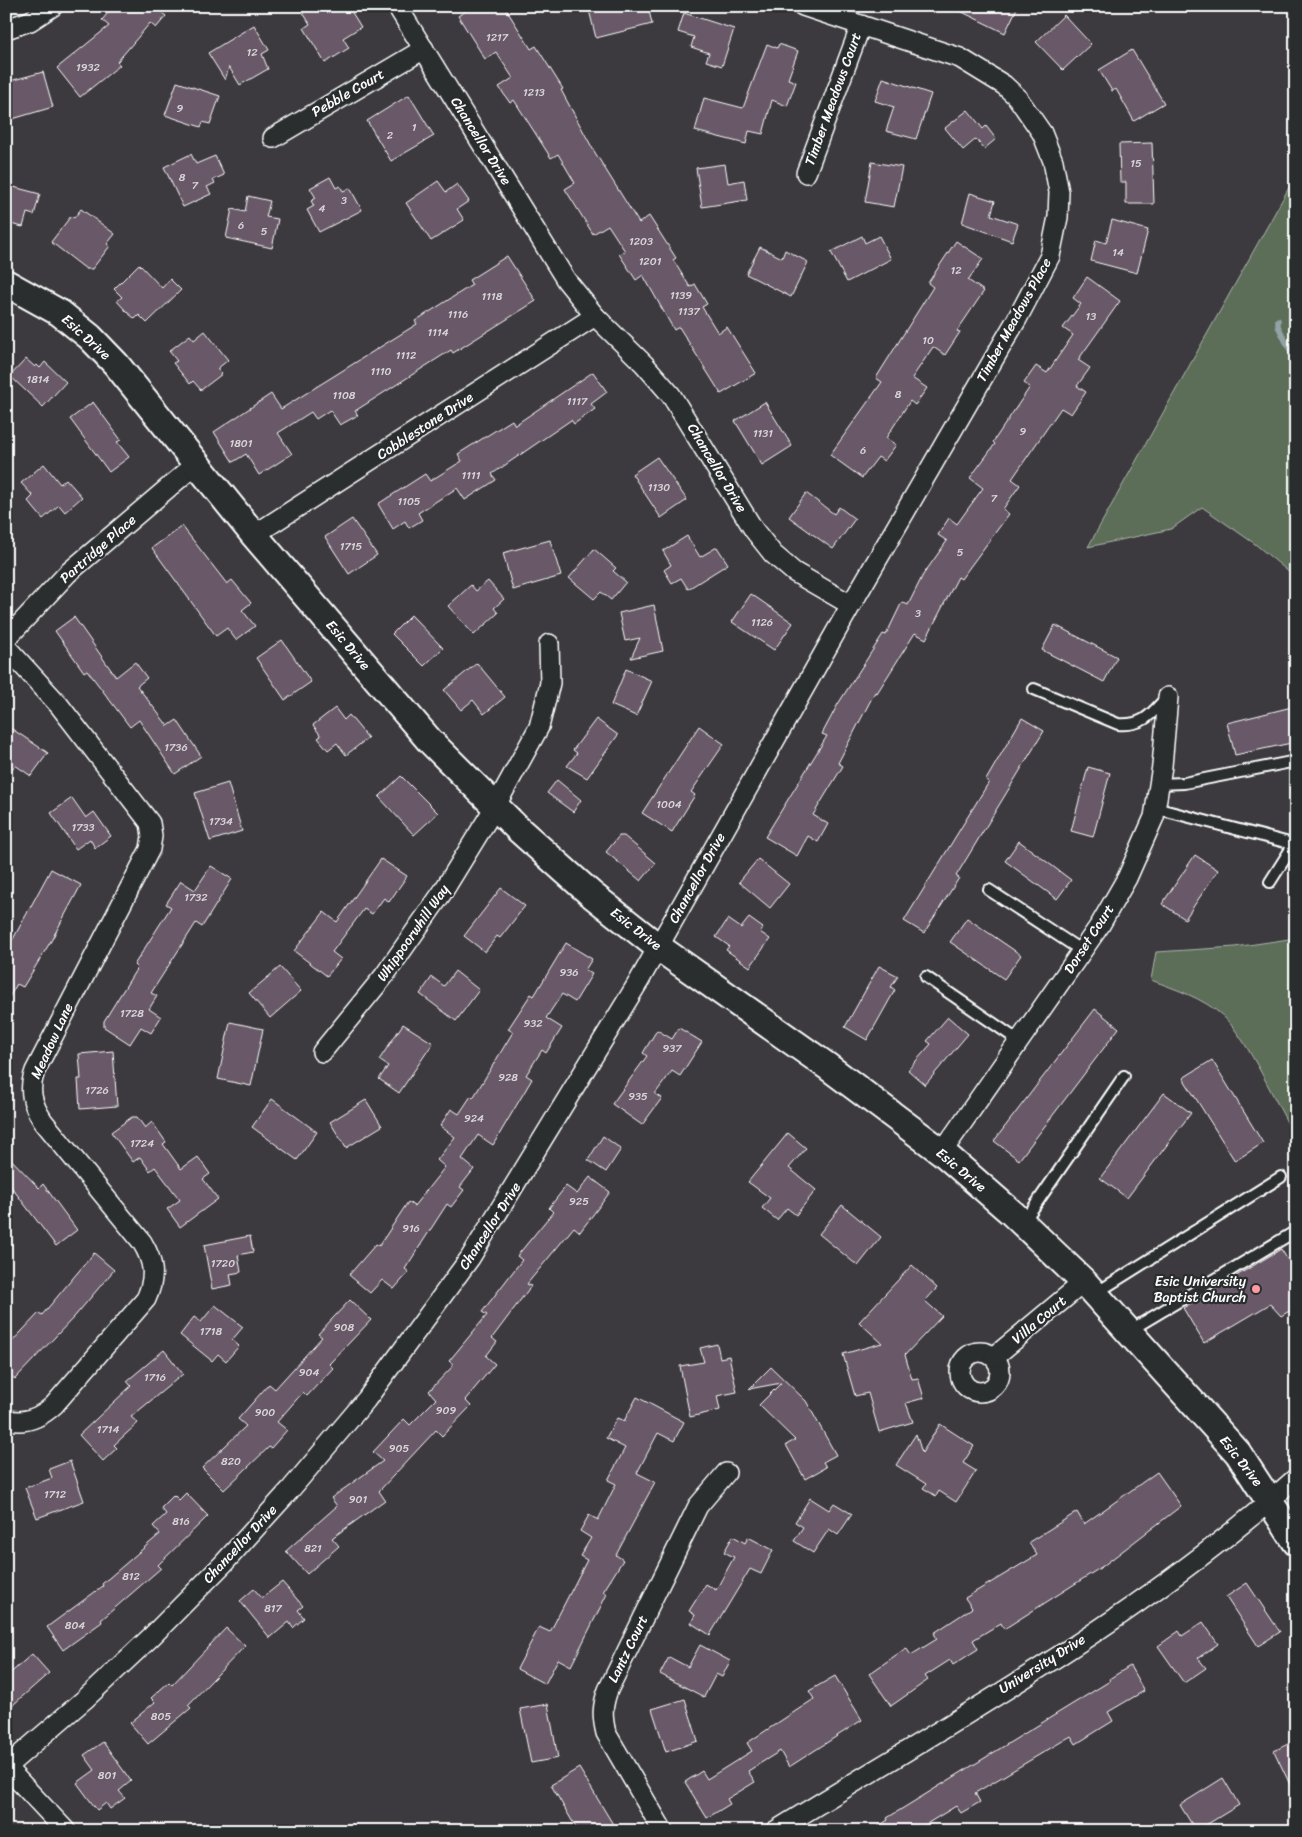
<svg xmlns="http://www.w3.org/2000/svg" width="1302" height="1837" font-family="Sriracha,sans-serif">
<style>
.green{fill:#5c6e58;stroke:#aeb6ac}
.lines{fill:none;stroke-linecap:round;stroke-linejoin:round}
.stream{stroke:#91a3a4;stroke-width:5.5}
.building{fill:#675967;stroke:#fff}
.lane-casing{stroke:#fff;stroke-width:14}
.street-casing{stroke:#fff;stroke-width:22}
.secondary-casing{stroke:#fff;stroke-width:30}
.lane{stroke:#2a2d2e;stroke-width:10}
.street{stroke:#2a2d2e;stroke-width:19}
.secondary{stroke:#2a2d2e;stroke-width:26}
.poi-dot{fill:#ff9aa2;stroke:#2a2d2e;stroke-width:2}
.labels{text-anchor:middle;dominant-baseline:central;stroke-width:4.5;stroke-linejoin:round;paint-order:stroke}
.number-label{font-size:11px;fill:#d9d6d9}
.street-label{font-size:14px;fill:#fff;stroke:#2a2d2e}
.poi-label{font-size:14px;fill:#fff;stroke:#2a2d2e;text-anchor:end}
</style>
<rect width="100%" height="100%" fill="#3c3a3f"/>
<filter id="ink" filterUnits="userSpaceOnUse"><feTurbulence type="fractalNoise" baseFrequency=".02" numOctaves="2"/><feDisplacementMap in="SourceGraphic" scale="10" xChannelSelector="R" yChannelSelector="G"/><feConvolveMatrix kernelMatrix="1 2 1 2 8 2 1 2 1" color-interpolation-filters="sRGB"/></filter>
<g filter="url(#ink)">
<g class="green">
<path d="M1296,175v403l-41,-34 -53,-37 -31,22 -83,18z"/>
<path d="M1296,938v200c-21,-35 -46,-96 -73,-122 -20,-18 -48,-27 -72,-36l5,-28 79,-5z"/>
</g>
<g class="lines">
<path class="stream" d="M1278,320v6l18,36"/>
</g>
<g class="building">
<path d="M114,6h50l-4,5 6,5 -10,12 -6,-5 -33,39 3,3 -40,32 -23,-29 52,-42 -7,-6z"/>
<path d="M299,6h49l13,21 -18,11 6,10 -24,15 -21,-35 6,-4z"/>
<path d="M473,6h31l27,43 5,-3 27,43 -2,1 33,61 45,72 10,-7 27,42 -3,2 17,27 5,-3 12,20 -5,3 16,26 9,-6 29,46 -35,21 -42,-67 -5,3 -31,-55 -7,5 -17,-26 6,-3 -17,-26 -15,9 -28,-45 10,-6 -17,-29 -7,4 -37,-58 -4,3 -11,-16 14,-9 -17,-26 -11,7 -27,-43z"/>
<path d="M604,6h44l4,18 -56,14 -7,-28z"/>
<path d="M950,6h68l-13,27z"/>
<path d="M684,13l50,16 -12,37 -16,-5 3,-8 -18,-6 3,-10 -16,-5z"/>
<path d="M1064,15l27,29 -28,26 -27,-28z"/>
<path d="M254,25l15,25 -7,4 6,15 -28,16 -11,-18 -4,13 -17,-27z"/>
<path d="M767,44l10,4 2,-4 19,7 -10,28 8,3 -9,24 -15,-6 -9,34 -14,-3 -3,13 -51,-13 9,-33 39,10z"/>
<path d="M1132,50l32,53 -30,18 -18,-32 -4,2 -13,-21z"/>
<path d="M43,72l10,35 -44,13 -3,-10v-28z"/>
<path d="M883,78l48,16 -15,45 -30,-8 8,-24 -19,-6z"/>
<path d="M177,82l43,14 -10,28 -7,-2 -2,5 -36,-12z"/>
<path d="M409,95l25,41 -43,25 -24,-40z"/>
<path d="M968,110l15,19 3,-3 10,13 -12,10 -8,-10 -13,11 -18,-22z"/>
<path d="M1152,143l2,61h-28v-22h-6l-1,-38z"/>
<path d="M191,154l5,10 19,-8 9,19 -11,5 2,3 -8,4 4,7 -28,13 -19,-40z"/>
<path d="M872,162l30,5 -8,40 -29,-5z"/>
<path d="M725,164l3,19 16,-3 3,20 -45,7 -6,-39z"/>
<path d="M330,177l6,11 4,-2 3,5 7,-3 12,22 -43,22 -12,-22 7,-4 -3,-5 5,-3 -6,-10z"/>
<path d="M438,181l8,11 11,-8 12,17 -12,8 7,11 -33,21 -25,-38z"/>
<path d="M6,185l34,9 -6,21 -7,-2 -4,14 -17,-4z"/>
<path d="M970,193l25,8 -4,14 27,9 -6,17 -50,-18z"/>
<path d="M248,196l22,5 -4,16 12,2 -6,29 -46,-10 6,-29 13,3z"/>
<path d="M81,209l34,25 -8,10 3,2 -18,23h-6l-35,-27 20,-26 3,2z"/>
<path d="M1112,220l36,10 -11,43 -46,-12 5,-21 10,3z"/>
<path d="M862,236l3,7 14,-7 12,23 -44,23 -16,-30z"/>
<path d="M956,241l27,18 -15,21 16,11 -27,40 3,1 -15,23 -12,-8 -21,31 15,10 -12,17 -5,-4 -24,37 10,7 -12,16 -6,-4 -16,21 -32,-23 52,-73 -6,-4 57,-91 -5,-4z"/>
<path d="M760,247l22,11 3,-8 23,12 -17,35 -45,-23z"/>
<path d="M507,256l29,45 -83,52 -2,-3 -96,61 3,4 -18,10 -10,-15 -14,9 -5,-7 -33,21 14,21 -33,21 -13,-21 -13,8 -19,-30 57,-38 10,15 136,-85 -2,-3 57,-36 -3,-5z"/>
<path d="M139,264l23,24 8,-9 11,11 -34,33 -8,-8 -4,4 -8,-7 -10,-11 5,-4 -8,-8z"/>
<path d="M1087,277l33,24 -42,59 12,8 -13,18 9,6 -15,22 -10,-6 -49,71 8,6 -17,24 6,5 -48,65 -3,-2 -32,62 -11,-6 -38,60 -2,-1 -37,71 5,3 -30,49 15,9 -10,18 -10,-6 -11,20 -32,-19 62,-101 -5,-2 16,-30 45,-70 3,1 16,-33 6,3 15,-30 24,-34 -9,-6 11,-17 8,6 26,-36 -13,-10 25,-34 -2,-2 37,-55 -6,-4 12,-17 11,7 26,-38 -10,-7 18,-24 -8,-6z"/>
<path d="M205,331l23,29 -11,9 5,5 -21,16 -8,-9 -3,3 -17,-21 4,-2 -8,-10 21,-16 4,5z"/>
<path d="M26,359l9,8 2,-2 3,3 5,-6 21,20 -23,25 -33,-31z"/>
<path d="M593,372l14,20 -16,12 4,5 -21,15 -3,-4 -79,54 4,6 -31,20 -8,-12 -39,25 4,7 -13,8 -4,-7 -12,8 -15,-25 47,-30 5,7 32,-20 -4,-7 54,-34 3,5z"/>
<path d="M93,402l28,38 -4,2 12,15 -20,15 -39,-53z"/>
<path d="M765,402l27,44 -30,19 -27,-44z"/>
<path d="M657,457l30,43 -26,18 -29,-44z"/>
<path d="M44,464l16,20 6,-5 16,18 -17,15 -6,-7 -16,14 -15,-18 5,-5 -12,-13z"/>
<path d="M806,493l28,21 5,-7 16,12 -22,30 -44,-32z"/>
<path d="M352,519l25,36 -28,19 -24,-37z"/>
<path d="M182,526l45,58 5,-4 19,23 -9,7 13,16 -19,14 -9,-12 -11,8 -64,-88z"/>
<path d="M687,536l13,21 17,-10 11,17 -40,25 -7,-11 -9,5 -8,-13 7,-5 -8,-14z"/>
<path d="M550,540l11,36 -48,14 -10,-37z"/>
<path d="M594,549l22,19 -3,3 13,11 -15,18 -10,-8 -7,7 -25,-21z"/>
<path d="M488,581l16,18 -10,9 4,5 -24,22 -26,-29 23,-21 5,6z"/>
<path d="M751,594l42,29 -19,27 -42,-28z"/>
<path d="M654,605l9,46 -32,7 9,-20 -15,3 -6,-28z"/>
<path d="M411,615l32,33 -19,18 -32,-32z"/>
<path d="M74,617l42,60 19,-15 12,16 -10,8 31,40 9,-6 24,36 -26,18 -36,-54 -9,7 -43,-57 -3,2 -29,-41z"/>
<path d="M1055,625l62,32 -13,25 -62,-32z"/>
<path d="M282,640l29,42 -26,18 -29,-42z"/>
<path d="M477,663l28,34 -21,17 -11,-14 -12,10 -17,-20z"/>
<path d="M626,669l26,12 -16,35 -25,-11z"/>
<path d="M1296,706v36l-61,13 -8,-32z"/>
<path d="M335,708l9,12 5,-5 19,23 -22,17 -9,-12 -9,7 -10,-12 3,-2 -8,-11z"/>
<path d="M1022,718l22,13 -88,145 3,2 -35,55 -20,-12 85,-139 -3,-2z"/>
<path d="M596,719l22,16 -31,43 -20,-12 10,-13 -4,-3z"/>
<path d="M6,725l42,28 -17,23 -16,-11 -9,12z"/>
<path d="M699,726l25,18 -33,48 4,3 -23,37 -30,-19z"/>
<path d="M1088,767l22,6 -17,64 -22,-6z"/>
<path d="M401,776l37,37 -24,22 -35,-38z"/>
<path d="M557,780l24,20 -8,12 -26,-19z"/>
<path d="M228,783l14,48 -32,10 -15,-48z"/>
<path d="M72,798l14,20 8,-6 17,24 -16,12 -5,-9 -14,10 -25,-36z"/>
<path d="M619,836h5l32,27 -15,18 -35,-29z"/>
<path d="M1019,841l52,39 -14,19 -52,-38z"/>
<path d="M1195,855l23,15 -33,49 -23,-15z"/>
<path d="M381,859l26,17 -18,26 -5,-4 -12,16 -8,-5 -32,43 9,7 -14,17 -33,-25 30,-39 13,10z"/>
<path d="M758,859l31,25 -19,24 -31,-26z"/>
<path d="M211,866l21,13 -30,48 -6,-4 -45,70 6,3 -8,13 12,8 -10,16 -10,-6 -11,17 -26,-17v-6l33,-53 -3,-3 37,-58 -5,-3 15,-23 14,9z"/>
<path d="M51,869l30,16 -30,56 -28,46 -6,-3 -11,18v-50z"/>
<path d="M501,888l24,18 -25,32 -3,-2 -12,16 -21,-16z"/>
<path d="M749,918l14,10 -3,4 10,7 -20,28 -24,-17 3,-4 -13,-9 12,-18 13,9z"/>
<path d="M967,918l54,37 -17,24 -54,-37z"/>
<path d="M566,943l26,16 -7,11 7,4 -17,28 -13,-8 -16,24 16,10 -16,25 -4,-3 -16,25 6,4 -39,66 -15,-10 -16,24 12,10 -14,18 4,3 -13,17 -4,-3 -42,65 4,3 -15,17 -12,-9 -12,13 -21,-18 27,-31 3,2 29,-44 6,4 31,-39 -8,-7 18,-23 -15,-11 11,-17 8,5 12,-18 2,2 40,-66 -5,-3 23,-35 3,2z"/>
<path d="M879,966l19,10 -7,11 4,3 -28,50 -22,-13z"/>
<path d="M280,967l21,24 -31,27 -21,-25z"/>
<path d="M455,971l24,19 -23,31 -36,-27 12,-17 12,9z"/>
<path d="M1095,1009l24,19 -100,132 -25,-19z"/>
<path d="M948,1017l20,17 -43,51 -17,-15 23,-26 -4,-3z"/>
<path d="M230,1022l33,7 -12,57 -33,-7z"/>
<path d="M403,1024l30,19 -34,50 -20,-14 9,-13 -9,-6z"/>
<path d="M679,1028l23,14 -22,34 -8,-5 -17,23 7,4 -20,27 -30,-21 35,-48 -4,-3 14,-23 15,9z"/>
<path d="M113,1051l4,55 -37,3 -2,-30h3l-2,-25z"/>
<path d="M1212,1060l51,83 -28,18 -52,-83z"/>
<path d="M1164,1093l27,20 -64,85 -27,-20z"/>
<path d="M272,1099l45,33 -20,28 -45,-33z"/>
<path d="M366,1100l16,26 -36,22 -16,-26z"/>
<path d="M132,1117h5l8,11 7,-6 14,20 -3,2 18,25 17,-12 12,17 -7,5 15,20 -38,28 -13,-18 13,-9 -25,-33 -5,4 -10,-14 -7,5 -22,-30z"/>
<path d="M788,1133l18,15 -17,20 27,22 -20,25 -9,-7 -10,12 -15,-12 8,-10 -22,-16z"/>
<path d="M603,1136l18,13 -15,23 -18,-12z"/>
<path d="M6,1154l33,34 4,-4 34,46 -21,16 -50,-66z"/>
<path d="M590,1177l20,15 -30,40 -6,-5 -47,57 4,2 -39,52 5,4 -11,14 9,8 -30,36 6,6 -29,30 -6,-6 -57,61 6,9 -53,38 7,8 -32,28 -21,-23 51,-45 -6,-8 52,-37 -10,-9 31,-33 6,6 26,-26 -7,-8 25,-26 -5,-4 38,-46 -5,-3 40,-52 -5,-4 36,-44 -4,-4 17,-22 11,8z"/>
<path d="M842,1205l39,32 -23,29 -39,-32z"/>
<path d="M250,1236l3,16 -15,3 3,17 -11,2 2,11 -20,4 -8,-44z"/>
<path d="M1281,1249l15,24v34l-15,9 -11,-12 -66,39 -21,-35z"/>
<path d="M94,1253l20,17 -39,46 -60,63 -9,-7v-24l33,-35 3,2z"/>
<path d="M912,1265l25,23 -12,13 17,15 -37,39 7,24 6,-1 6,20 -18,5 7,19 -34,10 -11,-39 -13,3 -12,-42 39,-11 -23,-21z"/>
<path d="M350,1300l21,20 -42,44 4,4 -26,28 -4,-4 -26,30 10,8 -16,18 -2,-1 -45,43 -22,-22 44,-42 -8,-7 31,-35 6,5 47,-52 -4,-3z"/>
<path d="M215,1305l28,22 -11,13 7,6 -13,15 -8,-7 -6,7 -32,-26 14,-18 7,5z"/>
<path d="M717,1344l3,14 9,-2 8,36 -20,4 3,14 -30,7 -10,-51 24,-4 -4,-14z"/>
<path d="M164,1350l19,24 -52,43 7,6 -24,22 3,3 -14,13 -24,-26 52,-49 -4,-5z"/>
<path d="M771,1367l35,34 30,54 -13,7 3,5 -21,12 -19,-34 9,-5 -36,-35 22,-22 -32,6z"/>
<path d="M637,1397l47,25 -10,19 -16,-8 -21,40 18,9 -39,73 7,5 -20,32 4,2 -36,72 -13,-7 -13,25 -28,-15 22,-42 11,5 37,-72 -7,-4 11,-18 -11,-7 9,-16 9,5 18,-36 -8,-4 17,-32 -19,-10 11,-20 7,3z"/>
<path d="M940,1424l34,22 -11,17 13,8 -20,31 -17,-11 -3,5 -13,-8 3,-4 -30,-19 20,-31 6,19z"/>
<path d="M70,1461l14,40 -47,17 -12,-30 27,-10 -3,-9z"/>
<path d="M1157,1472l24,34 -78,60 -99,63 -3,-6 -28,17 5,9 -25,16 -3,-5 -25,16 3,4 -37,26 -22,-32 37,-26 5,7 26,-16 -3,-6 38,-25 -7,-10 72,-43 -8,-13 48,-30 7,12z"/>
<path d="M186,1493l22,23 -50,49 3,3 -60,52 1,2 -39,28 -16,-23 56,-41 -1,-2 58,-50 -7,-8 13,-12 -5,-6 13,-13 5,5z"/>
<path d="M810,1498l19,12 5,-7 18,11 -14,21 -9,-6 -16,24 -19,-12 9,-14 -8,-5z"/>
<path d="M733,1536l12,7 3,-6 25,13 -12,24 -11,-5 -40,66 -19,-12 4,-8 -6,-4 17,-27 10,6 18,-33 -10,-5z"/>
<path d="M282,1582l21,24 -5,4 6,8 -11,10 -4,-6 -19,16 -30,-37 14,-12 8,9z"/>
<path d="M1247,1583l33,49 -22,14 -32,-49z"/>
<path d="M1203,1622l15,22 -20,14 8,10 -22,15 -26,-37 21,-15 3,5z"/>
<path d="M226,1628l19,18 -57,59 3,3 -43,36 -18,-21 25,-21 -4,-4 18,-16 3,3z"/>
<path d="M700,1645l30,16 -8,16 -6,-3 -12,23 -44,-23 9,-17 19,10z"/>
<path d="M32,1654l17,19 -43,38v-34z"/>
<path d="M1130,1666l14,25 -36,21 5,9 -37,23 -5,-8 -96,57 5,9 -19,11 -5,-7 -41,25h-44l17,-11 -1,-2 223,-137 -1,-2z"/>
<path d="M835,1676l27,44 -73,47 -9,-16 -32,20 7,11 -28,17 3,5 -23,14 -22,-36 17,-11 5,8 45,-28 -5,-8 67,-44 -5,-8z"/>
<path d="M685,1699l13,42 -32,11 -14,-43z"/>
<path d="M548,1704l10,54 -27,5 -11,-54z"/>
<path d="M1296,1740v57l-22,-46z"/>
<path d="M103,1742l28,39 -12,10 6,7 -15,11 -4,-6 -9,7 -20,-27 18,-13 -11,-15z"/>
<path d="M579,1768l38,63h-39l-27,-46z"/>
<path d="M1223,1778l16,27 -43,26 -16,-26z"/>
</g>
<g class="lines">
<defs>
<g id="lane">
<path d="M1034,689l84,35c26,2 33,-10 49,-27"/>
<path d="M1159,784l25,-1 112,-22"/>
<path d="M1155,808l138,36"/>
<path d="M1270,882l26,-41"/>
<path d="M989,890l93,61"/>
<path d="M926,977l93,64"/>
<path d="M1023,1223l101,-147"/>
<path d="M1096,1293l185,-116"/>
<path d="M1129,1331l167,-100"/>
</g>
<g id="street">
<path d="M397,6l169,274 29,36 49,48 27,31 83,135 19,24 21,18 57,33"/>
<path d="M6,29l24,-8 23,-15"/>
<path d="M273,138l151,-89"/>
<path d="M806,173l55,-148"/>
<path d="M254,535l341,-219"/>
<path d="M6,639l62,-66 127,-108"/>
<path d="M6,647l53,58 91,118 2,13 -2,13 -115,222c-7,19 -3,33 8,50l99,121c12,20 14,35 4,57l-92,106c-13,12 -29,20 -48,14"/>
<path d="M322,1052l62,-76 58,-83 53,-86 44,-80 11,-44 -1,-39"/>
<path d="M942,1152l158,-227 27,-47 27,-61 8,-51 6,-69"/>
<circle cx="980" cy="1372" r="20"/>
<path d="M994,1357l90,-75"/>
<path d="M6,1767l79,-68 66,-62 72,-73 67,-74 76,-90 104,-142 169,-277 212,-376 166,-286 33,-63 8,-39 1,-25 -6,-31 -11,-28 -25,-36 -13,-12 -44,-27 -157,-52"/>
<path d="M6,1767l60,64"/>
<path d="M663,1831l-57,-98c-4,-16 -4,-27 2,-43l90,-184 28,-33"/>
<path d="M775,1831c178,-110 365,-213 521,-353"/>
</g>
<path id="secondary" d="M6,283l54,30 30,24 26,27 138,171 175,205 88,88 74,66 67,53 169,119 115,86 70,61 72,69 154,171 58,89"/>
</defs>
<use href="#lane" class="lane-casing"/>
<use href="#street" class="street-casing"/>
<use href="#secondary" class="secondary-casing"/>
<use href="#lane" class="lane"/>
<use href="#street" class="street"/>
<use href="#secondary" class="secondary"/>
</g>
</g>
<circle class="poi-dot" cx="1256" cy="1289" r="5"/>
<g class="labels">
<g class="number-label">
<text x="497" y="37">1217</text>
<text x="252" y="52">12</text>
<text x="88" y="67">1932</text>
<text x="534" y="92">1213</text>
<text x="180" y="108">9</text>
<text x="414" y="127">1</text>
<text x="390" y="135">2</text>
<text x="1136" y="163">15</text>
<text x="182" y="177">8</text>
<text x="195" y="185">7</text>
<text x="344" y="200">3</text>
<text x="322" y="208">4</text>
<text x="241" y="225">6</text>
<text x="264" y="231">5</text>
<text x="641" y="241">1203</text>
<text x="1118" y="252">14</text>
<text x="650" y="261">1201</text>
<text x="956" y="270">12</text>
<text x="681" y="295">1139</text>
<text x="492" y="296">1118</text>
<text x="689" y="311">1137</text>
<text x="458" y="314">1116</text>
<text x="1091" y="316">13</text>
<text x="438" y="332">1114</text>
<text x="928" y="340">10</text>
<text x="406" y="355">1112</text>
<text x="381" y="371">1110</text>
<text x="38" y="379">1814</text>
<text x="898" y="394">8</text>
<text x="344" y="395">1108</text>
<text x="577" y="401">1117</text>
<text x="1023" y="431">9</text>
<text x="763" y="433">1131</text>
<text x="241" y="443">1801</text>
<text x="863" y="450">6</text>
<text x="471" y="475">1111</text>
<text x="659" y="487">1130</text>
<text x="994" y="498">7</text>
<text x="409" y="501">1105</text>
<text x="351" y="546">1715</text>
<text x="960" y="552">5</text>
<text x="918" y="613">3</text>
<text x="762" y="622">1126</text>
<text x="176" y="747">1736</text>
<text x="669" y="804">1004</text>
<text x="221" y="821">1734</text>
<text x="83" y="827">1733</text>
<text x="196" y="897">1732</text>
<text x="569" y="972">936</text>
<text x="132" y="1013">1728</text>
<text x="533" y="1023">932</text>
<text x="672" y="1048">937</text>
<text x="508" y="1077">928</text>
<text x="97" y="1090">1726</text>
<text x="638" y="1096">935</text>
<text x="474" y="1118">924</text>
<text x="142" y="1143">1724</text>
<text x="579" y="1201">925</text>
<text x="411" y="1228">916</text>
<text x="223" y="1263">1720</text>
<text x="344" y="1327">908</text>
<text x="211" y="1331">1718</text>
<text x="309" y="1372">904</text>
<text x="155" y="1377">1716</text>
<text x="446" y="1410">909</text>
<text x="265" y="1412">900</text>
<text x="108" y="1429">1714</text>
<text x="399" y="1448">905</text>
<text x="231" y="1461">820</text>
<text x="55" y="1494">1712</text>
<text x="358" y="1499">901</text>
<text x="181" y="1521">816</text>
<text x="313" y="1548">821</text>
<text x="131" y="1576">812</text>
<text x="273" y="1608">817</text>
<text x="75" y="1625">804</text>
<text x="161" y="1716">805</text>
<text x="107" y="1775">801</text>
</g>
<g class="street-label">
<text transform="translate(348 93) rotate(-30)">Pebble Court</text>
<text transform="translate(833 99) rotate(-70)">Timber Meadows Court</text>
<text transform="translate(481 141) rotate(58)">Chancellor Drive</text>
<text transform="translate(1014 320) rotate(-61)">Timber Meadows Place</text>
<text transform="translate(86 337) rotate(42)">Esic Drive</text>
<text transform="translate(425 426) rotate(-33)">Cobblestone Drive</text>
<text transform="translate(717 468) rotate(59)">Chancellor Drive</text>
<text transform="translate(98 549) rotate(-41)">Partridge Place</text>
<text transform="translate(348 645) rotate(50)">Esic Drive</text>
<text transform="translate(697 878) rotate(-61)">Chancellor Drive</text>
<text transform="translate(636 929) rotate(38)">Esic Drive</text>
<text transform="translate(413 933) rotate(-55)">Whippoorwhill Way</text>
<text transform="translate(1089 939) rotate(-57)">Dorset Court</text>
<text transform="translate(52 1041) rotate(-65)">Meadow Lane</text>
<text transform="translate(961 1170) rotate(40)">Esic Drive</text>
<text transform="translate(490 1226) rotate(-57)">Chancellor Drive</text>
<text transform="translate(1039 1320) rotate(-40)">Villa Court</text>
<text transform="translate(1241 1461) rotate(52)">Esic Drive</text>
<text transform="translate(240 1544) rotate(-47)">Chancellor Drive</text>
<text transform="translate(628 1649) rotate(-64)">Lantz Court</text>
<text transform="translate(1042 1664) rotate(-32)">University Drive</text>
</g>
<g class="poi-label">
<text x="1246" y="1281">Esic University<tspan x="1246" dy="16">Baptist Church</tspan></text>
</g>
</g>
<rect width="1302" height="1837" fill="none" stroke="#2a2d2e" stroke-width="25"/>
<rect x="12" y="12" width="1277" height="1812" fill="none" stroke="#fff" stroke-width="2" filter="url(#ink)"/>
</svg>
